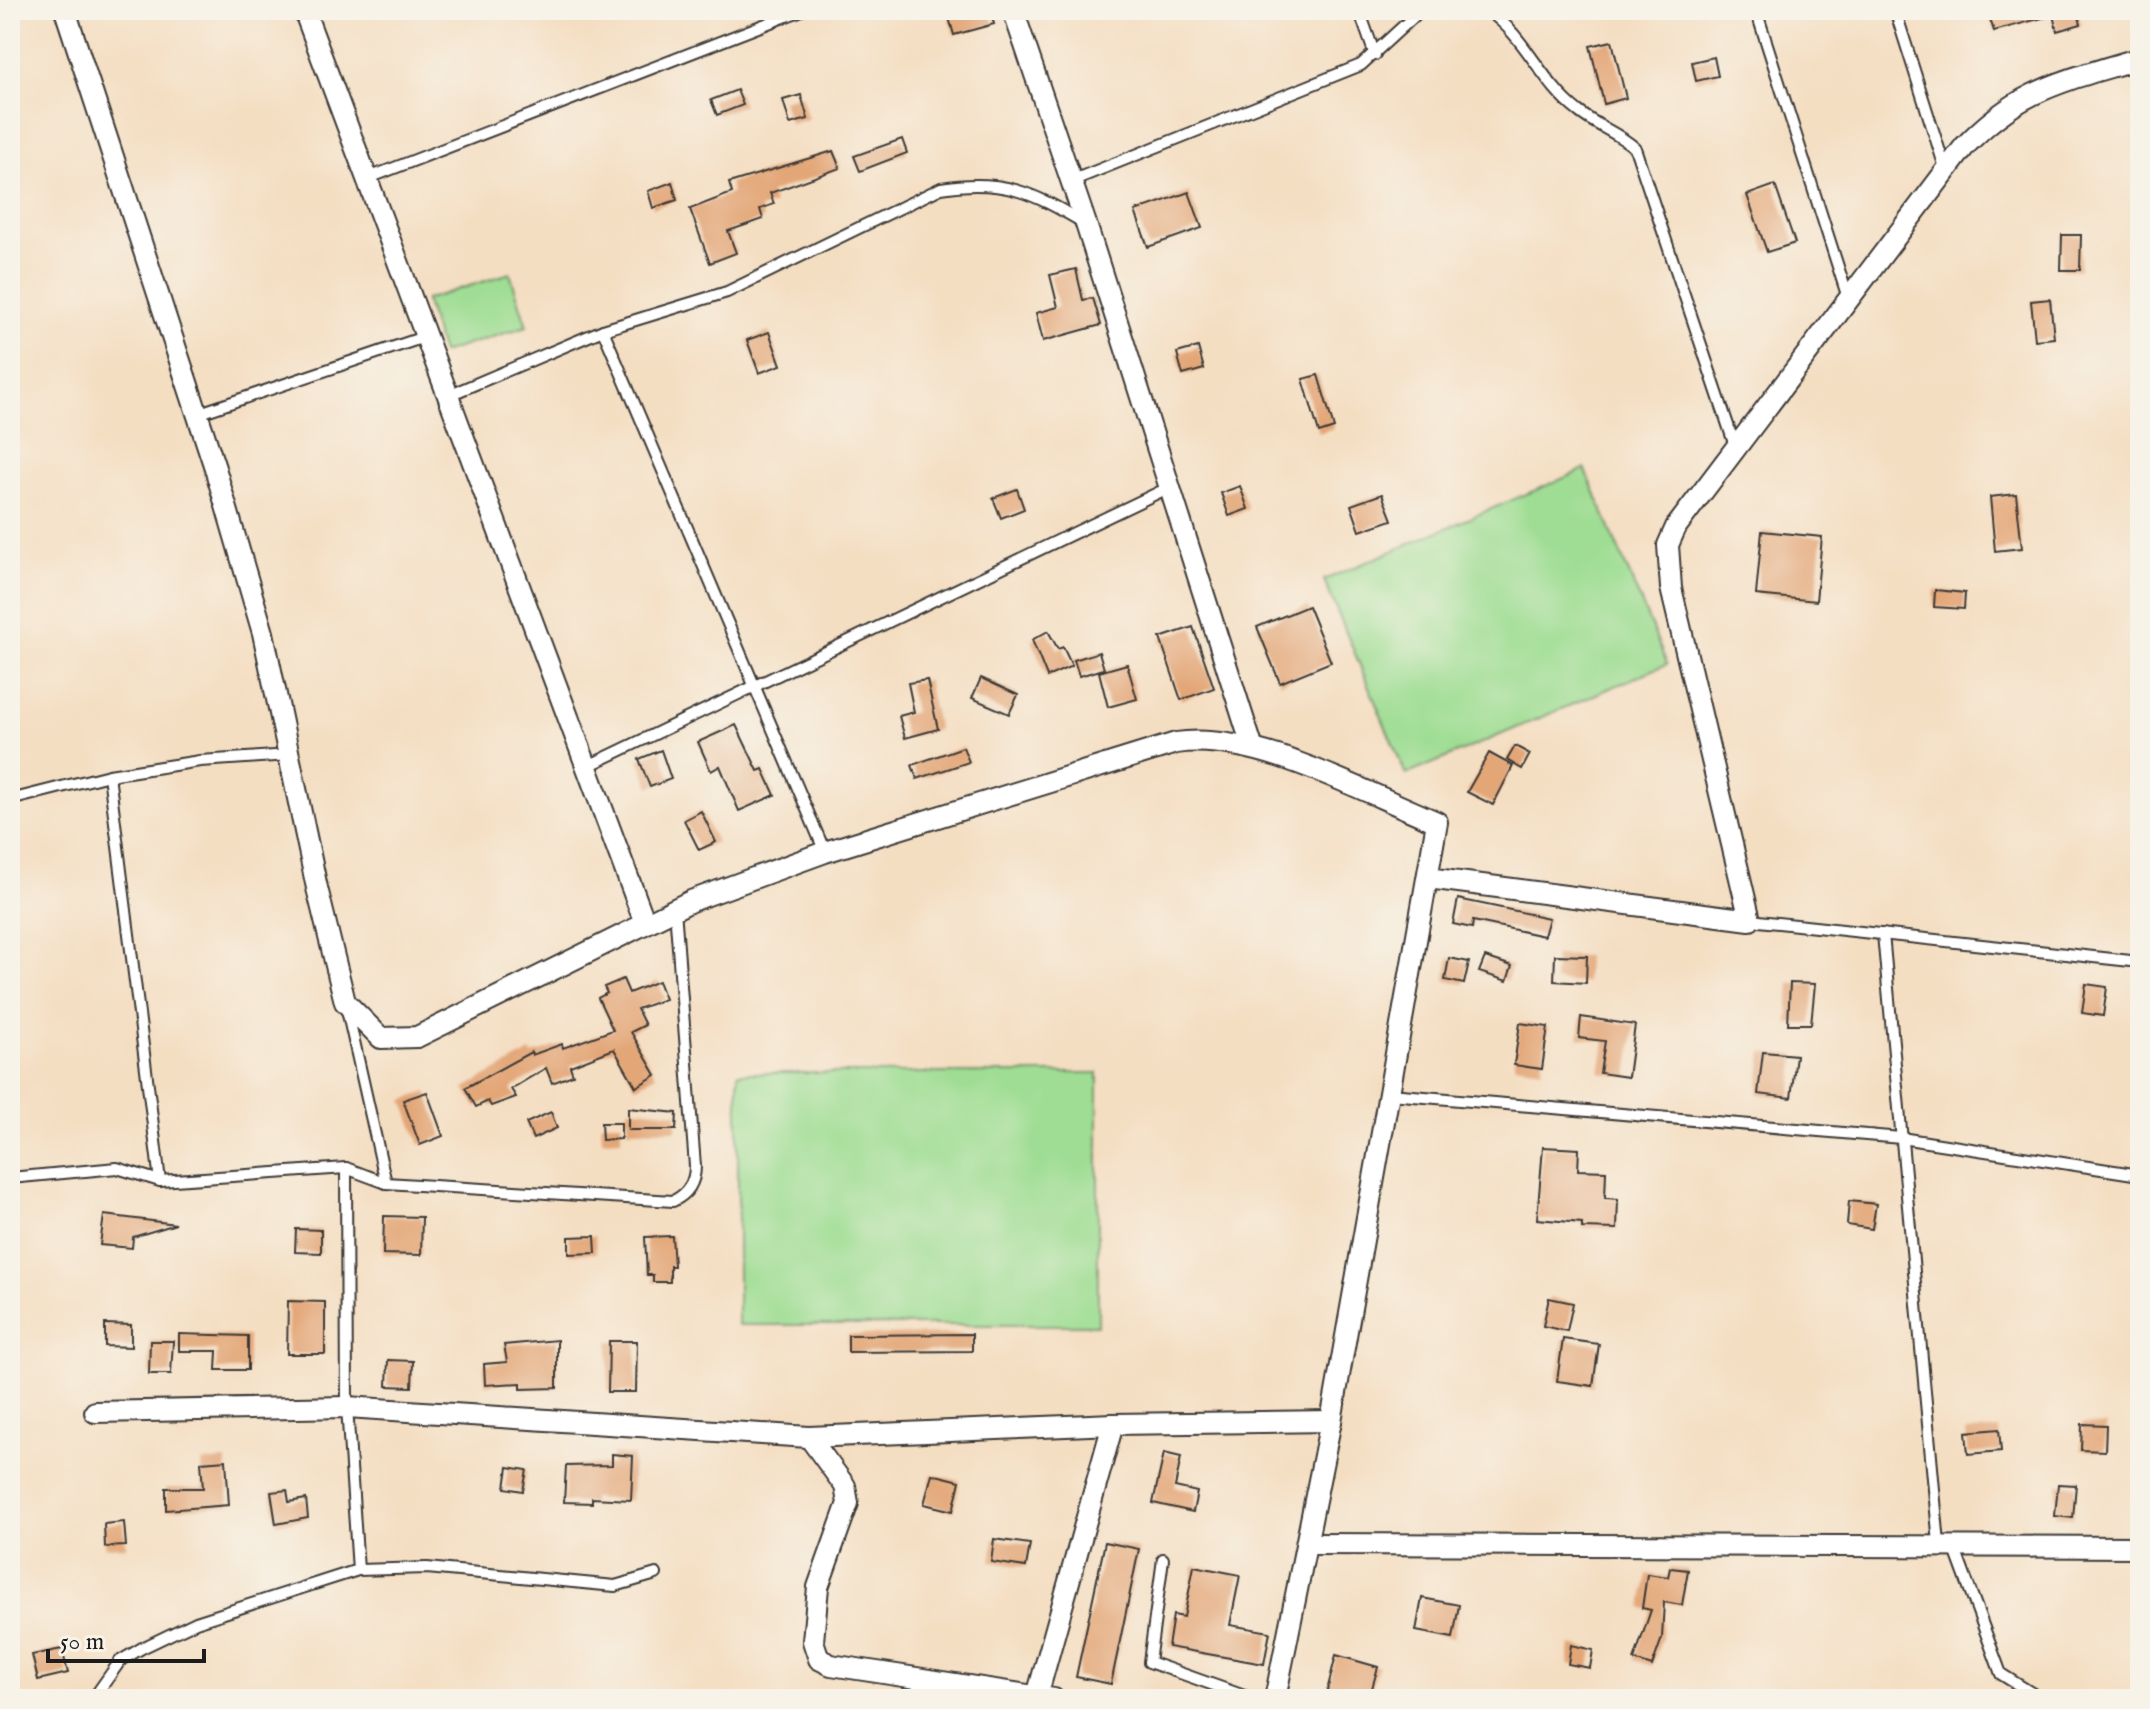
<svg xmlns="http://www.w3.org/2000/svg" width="2150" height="1709" font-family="'IM FELL English',serif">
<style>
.green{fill:#9edd93;stroke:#5d7c58;stroke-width:2}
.building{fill:#e3a677}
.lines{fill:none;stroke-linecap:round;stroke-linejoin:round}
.lane-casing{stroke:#3c3935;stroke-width:14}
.street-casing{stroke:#3c3935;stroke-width:24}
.lane{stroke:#fff;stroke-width:10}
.street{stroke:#fff;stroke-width:20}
</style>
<rect width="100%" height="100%" fill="#f7f3e8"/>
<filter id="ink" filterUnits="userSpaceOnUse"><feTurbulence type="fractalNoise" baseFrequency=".0125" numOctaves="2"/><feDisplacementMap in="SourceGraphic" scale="16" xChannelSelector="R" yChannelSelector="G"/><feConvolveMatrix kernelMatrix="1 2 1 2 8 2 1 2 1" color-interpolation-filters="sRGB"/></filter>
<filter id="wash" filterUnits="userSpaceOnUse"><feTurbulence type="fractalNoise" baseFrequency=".006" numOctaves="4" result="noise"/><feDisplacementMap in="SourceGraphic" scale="32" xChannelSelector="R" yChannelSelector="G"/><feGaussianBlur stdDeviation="1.8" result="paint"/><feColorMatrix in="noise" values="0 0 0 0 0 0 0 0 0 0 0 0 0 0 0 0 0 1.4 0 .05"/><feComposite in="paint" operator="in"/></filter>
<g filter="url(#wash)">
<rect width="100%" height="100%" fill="#f4dec2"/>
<g class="green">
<path d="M510,273l17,53 -85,27 -17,-53z"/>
<path d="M1585,469l82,195 -261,111 -82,-195z"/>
<rect x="738" y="1073" width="360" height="252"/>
</g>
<g id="blocks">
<g class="building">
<path d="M979,10h11l4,14 -40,11 -5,-17z"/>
<path d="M2011,10h66l4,14 -24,7 -4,-16 -59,16 -5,-15z"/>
<path d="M1612,41l14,57 -22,6 -14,-58z"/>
<path d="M1714,57l4,19 -22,5 -4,-19z"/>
<path d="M737,90l6,15 -26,10 -6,-15z"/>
<path d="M801,95l7,24 -18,5 -7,-24z"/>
<path d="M902,139l5,14 -47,18 -6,-15z"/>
<path d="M833,151l7,17 -70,25 4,11 -14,5 3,10 -35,12 8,22 -26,10 -20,-54 42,-16 -3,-10z"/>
<path d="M672,182l5,18 -24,8 -5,-17z"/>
<path d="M1775,185l20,58 -28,9 -20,-57z"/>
<path d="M1189,192l13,36 -54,19 -13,-36z"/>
<path d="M2062,235h19l-1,35h-19z"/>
<path d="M1076,269l7,31 10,-2 8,27 -58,16 -7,-28 22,-6 -8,-32z"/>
<path d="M2050,299l4,39 -19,2 -4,-39z"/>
<path d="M769,332l12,33 -22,8 -12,-33z"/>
<path d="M1198,347l6,22 -21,6 -6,-22z"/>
<path d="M1318,375l16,53 -15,5 -16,-54z"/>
<path d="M1240,486l8,23 -19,7 -8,-23z"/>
<path d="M1017,489l7,20 -23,9 -8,-20z"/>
<path d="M1382,494l10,26 -32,11 -9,-26z"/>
<path d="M2016,494l6,54 -27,3 -5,-54z"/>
<path d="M1762,531l60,6 -6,64 -60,-6z"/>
<path d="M1935,590l30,3 -1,16 -30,-2z"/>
<path d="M1308,606l23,56 -51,21 -23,-56z"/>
<path d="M1193,627l21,61 -33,12 -21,-62z"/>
<path d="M1048,631l10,18 5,-2 9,19 -25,11 -15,-37z"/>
<path d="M1099,652l5,17 -25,7 -5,-16z"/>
<path d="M1127,664l10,35 -29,8 -9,-35z"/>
<path d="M981,678l37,17 -9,19 -37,-16z"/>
<path d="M927,680l11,49 -33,9 -6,-22 15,-4 -6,-29z"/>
<path d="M736,725l22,46 5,-2 12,26 -36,16 -19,-45 -9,5 -13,-29z"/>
<path d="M1515,746l15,8 -8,15 -15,-9z"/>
<path d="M963,747l6,15 -52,17 -5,-14z"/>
<path d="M661,750l10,29 -21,8 -11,-28z"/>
<path d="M1489,753l24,13 -20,39 -26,-13z"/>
<path d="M701,811l15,31 -17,8 -15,-30z"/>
<path d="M1458,899l91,19 -5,18 -71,-15 -1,7 -19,-4z"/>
<path d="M1555,955l32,1 -1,27 -32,-2z"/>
<path d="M1485,957l27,9 -5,15 -28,-9z"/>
<path d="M1449,958l20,4 -5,22 -19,-4z"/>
<path d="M623,979l6,14 29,-12 7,18 -28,10 8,16 -14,7 25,43 -20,12 -22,-38 -44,17 3,9 -21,8 -6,-15 -35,21 5,8 -25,9 -3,-5 -12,6 -11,-19 66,-36 1,3 30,-11 1,4 50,-18 -15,-32 9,-5 -3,-6z"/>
<path d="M1790,983l25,1 -4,40h-23z"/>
<path d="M2086,984l21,3 -4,29 -21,-3z"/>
<path d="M1581,1017l54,8 -7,52 -28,-4 5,-32 -26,-3z"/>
<path d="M1520,1023l28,4 -6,42 -28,-4z"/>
<path d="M1763,1052l33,3 -5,43 -33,-4z"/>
<path d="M427,1092l16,44 -23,9 -17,-45z"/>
<path d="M628,1108l49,5 -1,17h-48z"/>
<path d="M551,1112l6,16 -24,11 -7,-16z"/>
<path d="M601,1123h20v16l-19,1z"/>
<path d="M1543,1147l36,2 -1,21 28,1 -1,27 13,1 -1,30 -35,-1v-5l-45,-4z"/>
<path d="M1849,1201l27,3 -4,25 -25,-4z"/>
<path d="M104,1215l72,9 -43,13 -1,11 -32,-3z"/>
<path d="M384,1216l38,1 -1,38 -38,-1z"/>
<path d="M296,1229l25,1v23l-26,-1z"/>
<path d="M595,1236l1,17 -27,1v-17z"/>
<path d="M672,1236l2,30h-4v16h-17v-7h-6l-2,-38z"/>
<path d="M1549,1298l24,5 -6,28 -24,-5z"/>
<path d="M288,1301l37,1v52h-38z"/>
<path d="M105,1324l26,1v22l-26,-1z"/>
<path d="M179,1334l69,2v34h-32l1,-19h-38z"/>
<path d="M972,1334v17l-124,1v-17z"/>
<path d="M1563,1339l36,5 -6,42 -36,-5z"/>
<path d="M557,1340v48l-36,1v-6l-36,2 -1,-21 23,-2 -3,-17z"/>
<path d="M150,1341h23l-2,33h-22z"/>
<path d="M609,1341h28l-1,51h-28z"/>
<path d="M388,1360l25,1 -1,26 -25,-1z"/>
<path d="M2082,1424l24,1 -1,26 -24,-1z"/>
<path d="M1999,1429l2,22 -33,3 -2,-22z"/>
<path d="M1164,1453l17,4 -6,30 22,5 -4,20 -40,-9z"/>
<path d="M612,1454l21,2 -2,44 -39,-2v5l-28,-1 2,-36 46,-1z"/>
<path d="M226,1460l3,45 -63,5v-22h37l-2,-26z"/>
<path d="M508,1467l19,3 -4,21 -18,-3z"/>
<path d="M932,1474l28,7 -7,30 -29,-7z"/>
<path d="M2058,1484l18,1 -3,33 -18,-2z"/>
<path d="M287,1490l2,12 17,-3 2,19 -32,6 -5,-32z"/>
<path d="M124,1522l2,24 -21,1 -1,-23z"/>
<path d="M994,1539l36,5 -4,23 -35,-5z"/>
<path d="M1105,1542l34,7 -28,135 -35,-7z"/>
<path d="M1194,1566l46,9 -10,50 40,7 -6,32 -96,-17 5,-32 11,2z"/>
<path d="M1670,1568l18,2 -6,35 -18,-3 -2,36 -10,28 -18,-6 17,-50 -9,-2 5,-34 21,3z"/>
<path d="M1422,1598l37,7 -6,33 -37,-7z"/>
<path d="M1571,1645l22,5 -3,18 -22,-4z"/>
<path d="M62,1649l6,24 -30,7 -6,-25z"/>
<path d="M1336,1655l42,12 -9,32h-44z"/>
</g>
</g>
</g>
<g filter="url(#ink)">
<use href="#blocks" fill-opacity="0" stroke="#3c3935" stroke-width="2"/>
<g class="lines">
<defs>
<g id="lane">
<path d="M1359,10l16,45"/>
<path d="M1487,10c39,26 54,73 91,101 18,15 39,21 57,37l100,298"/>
<path d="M1756,10l92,288"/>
<path d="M1895,10l51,161"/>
<path d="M366,179l436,-169"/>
<path d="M1071,181l290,-116 60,-55"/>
<path d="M603,330l222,522"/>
<path d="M447,396l156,-66 124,-38 214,-104c61,-10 91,4 143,35"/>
<path d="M197,414l227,-77"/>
<path d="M586,767l584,-280"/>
<path d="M109,775l51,406"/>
<path d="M10,800l99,-25 91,-14 90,-6"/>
<path d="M1750,920l390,42"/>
<path d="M1883,934l56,610"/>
<path d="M347,1010l39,173"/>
<path d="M1390,1094l511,44 239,37"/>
<path d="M346,1168l1,239 11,163"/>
<path d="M10,1178l107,-10 43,13 186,-13 40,15 287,18c15,-7 22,-19 22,-35l-20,-257"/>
<path d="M1953,1544l48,130 40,25"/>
<path d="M1163,1559l-14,103 104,37"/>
<path d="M93,1699l27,-38 22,-13 54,-26 162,-52 69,-2 188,18 41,-12"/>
</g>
<g id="street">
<path d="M65,10l150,458 48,165 54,255 28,114 36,36 36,-1 274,-136 134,-49 351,-109c79,-12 187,49 261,79l-106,599 -56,278"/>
<path d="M304,10l341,913"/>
<path d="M1013,10l73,214 166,522"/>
<path d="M1428,878l322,42 -79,-332 -3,-43 8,-18 288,-380c55,-59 102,-66 176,-89"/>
<path d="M95,1412l252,-5 462,30 304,-13 218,-3"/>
<path d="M809,1437l36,49 3,17 -30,84 -5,54 6,18 12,6 223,34"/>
<path d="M1308,1544l832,3"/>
<path d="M1037,1696l76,-272"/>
</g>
</defs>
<use href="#lane" class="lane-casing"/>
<use href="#street" class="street-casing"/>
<use href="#lane" class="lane"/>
<use href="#street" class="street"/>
</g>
</g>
<rect width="2150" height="1709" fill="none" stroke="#f7f3e8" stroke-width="40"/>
<path d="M48 1649v12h156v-12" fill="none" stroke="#1c1c1c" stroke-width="4"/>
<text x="60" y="1649" font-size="24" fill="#1c1c1c" stroke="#f7f3e8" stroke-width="6" paint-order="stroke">50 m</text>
</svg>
